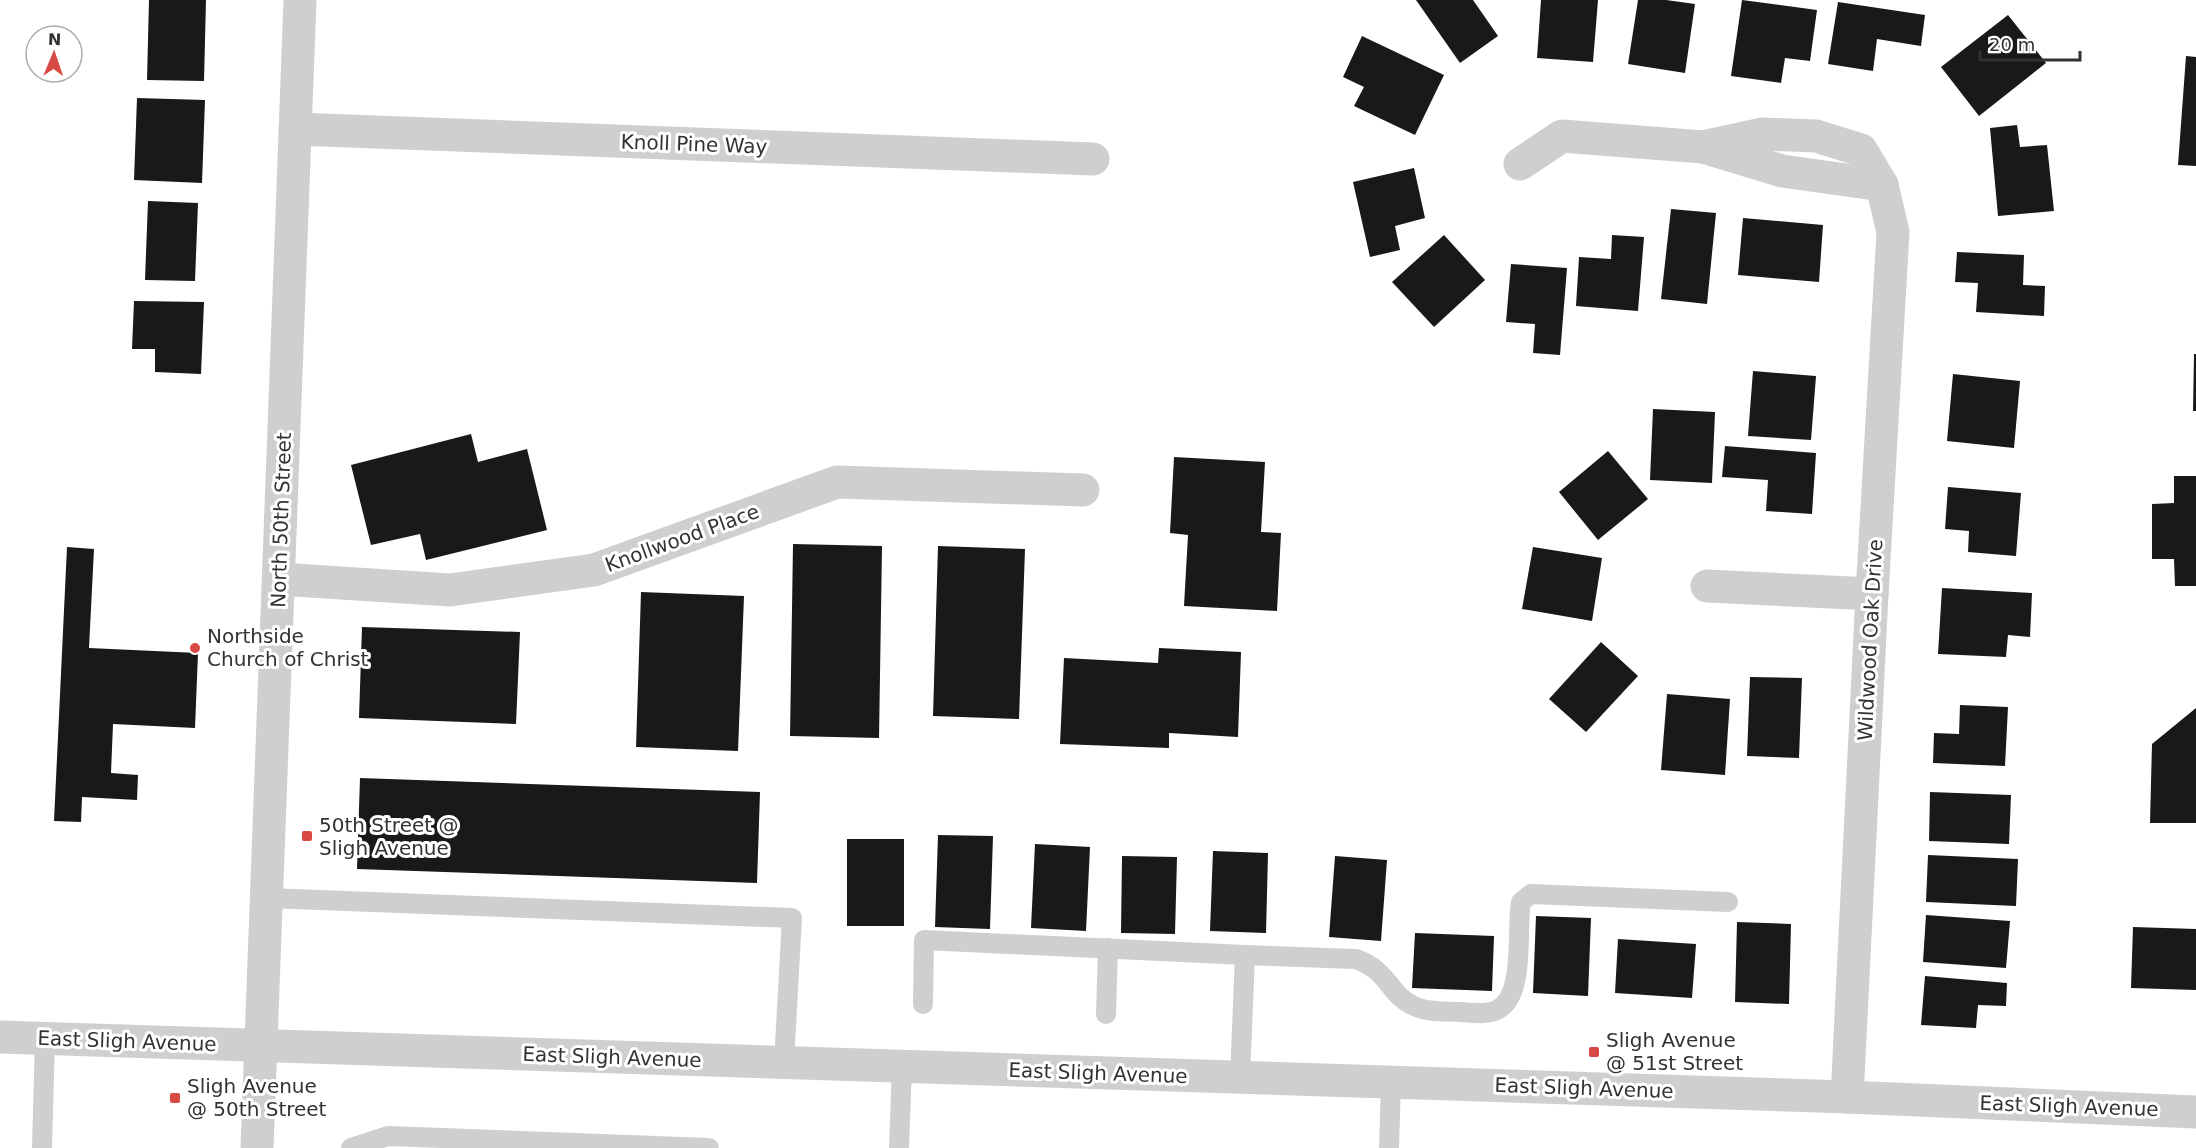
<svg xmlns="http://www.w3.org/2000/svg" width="2196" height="1148" font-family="'DejaVu Sans',sans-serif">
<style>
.building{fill:#191919}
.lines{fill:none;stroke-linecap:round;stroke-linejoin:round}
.service{stroke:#cfcfcf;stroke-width:20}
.minor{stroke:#cfcfcf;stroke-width:33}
.tertiary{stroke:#cfcfcf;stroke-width:33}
.poi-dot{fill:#d94944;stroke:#fff;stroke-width:2}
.labels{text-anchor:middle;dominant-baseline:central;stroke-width:6;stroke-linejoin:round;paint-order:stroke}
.street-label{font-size:20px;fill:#323232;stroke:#fff}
.poi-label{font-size:20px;fill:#323232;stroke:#fff;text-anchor:start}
</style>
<rect width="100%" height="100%" fill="#fff"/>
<g class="building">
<path d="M149,0h57l-2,81 -57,-1z"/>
<path d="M1416,0h57l25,36 -38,27z"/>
<path d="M1541,0h57l-5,62 -56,-4z"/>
<path d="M1638,0h28l29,4 -10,69 -57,-9z"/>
<path d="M1742,0l75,10 -7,51 -25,-3 -4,25 -50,-7z"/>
<path d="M1838,2l87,13 -4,31 -44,-7 -4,32 -45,-7z"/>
<path d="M2008,15l38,48 -67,53 -38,-49z"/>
<path d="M1362,36l82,39 -29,60 -61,-29 10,-19 -21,-10z"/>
<path d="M2186,56l10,1v109l-18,-1z"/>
<path d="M137,98l68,2 -3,83 -68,-3z"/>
<path d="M2017,125l3,22 27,-2 7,66 -56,5 -8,-88z"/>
<path d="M1414,168l11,50 -30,8 5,24 -30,7 -17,-75z"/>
<path d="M148,201l50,2 -3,78 -50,-1z"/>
<path d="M1671,209l45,4 -9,91 -46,-5z"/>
<path d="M1743,218l80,7 -4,57 -81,-7z"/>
<path d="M1444,235l41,45 -51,47 -42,-45z"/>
<path d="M1612,235l32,2 -6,74 -62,-5 3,-49 32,2z"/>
<path d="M1957,252l67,3 -1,30 22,1 -1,30 -68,-4 2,-29 -23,-1z"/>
<path d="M1511,264l56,4 -7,87 -27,-2 2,-29 -29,-2z"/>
<path d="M134,301l70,1 -3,72 -46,-2v-23h-23z"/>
<path d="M2194,354h2v57h-3z"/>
<path d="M1753,371l63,5 -5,64 -63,-4z"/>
<path d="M1953,374l67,7 -6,67 -67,-7z"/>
<path d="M1653,409l62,3 -3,71 -62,-3z"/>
<path d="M471,434l7,28 49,-13 20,81 -121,30 -6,-26 -49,11 -20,-80z"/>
<path d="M1725,446l91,7 -4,61 -46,-3 2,-31 -46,-3z"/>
<path d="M1608,451l40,48 -50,41 -39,-48z"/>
<path d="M1174,457l91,5 -4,70 20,1 -4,78 -93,-5 4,-71 -18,-2z"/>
<path d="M2174,476h22v110h-21l-1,-27h-22v-55l22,-1z"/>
<path d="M1948,487l73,6 -5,63 -48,-4 1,-21 -24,-2z"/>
<path d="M793,544l89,2 -3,192 -89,-2z"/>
<path d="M938,546l87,3 -6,170 -86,-3z"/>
<path d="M67,547l27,2 -5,99 109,5 -3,75 -82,-4 -2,49 27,2 -1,25 -55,-3 -1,25 -27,-1z"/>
<path d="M1533,547l69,11 -10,63 -70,-12z"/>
<path d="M1942,588l90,5 -2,44 -22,-2 -2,22 -68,-3z"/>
<path d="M641,592l103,4 -6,155 -102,-4z"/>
<path d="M362,627l158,5 -4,92 -157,-6z"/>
<path d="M1601,642l37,34 -52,56 -37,-33z"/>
<path d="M1159,648l82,4 -3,85 -69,-4v15l-109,-4 4,-86 94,5z"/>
<path d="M1750,677l52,1 -3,80 -52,-2z"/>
<path d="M1667,694l63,5 -5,76 -64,-5z"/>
<path d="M1960,705l48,2 -3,59 -72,-3 1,-30 25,1z"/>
<path d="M2196,708v115h-46l2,-79z"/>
<path d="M360,778l400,14 -3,91 -400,-14z"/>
<path d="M1930,792l81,3 -2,49 -80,-3z"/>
<path d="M938,835l55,1 -3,93 -55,-2z"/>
<rect x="847" y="839" width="57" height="87"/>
<path d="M1035,844l55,3 -4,84 -55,-3z"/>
<path d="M1213,851l55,2 -2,80 -56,-2z"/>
<path d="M1928,855l90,4 -2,47 -90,-4z"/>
<path d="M1122,856l55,1 -2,77 -54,-1z"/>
<path d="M1335,856l52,4 -6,81 -52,-4z"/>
<path d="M1926,915l84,6 -4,47 -83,-6z"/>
<path d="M1536,916l55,2 -3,78 -55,-3z"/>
<path d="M1737,922l54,2 -2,80 -54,-2z"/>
<path d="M2133,927l63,2v61l-65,-2z"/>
<path d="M1415,933l79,3 -2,55 -80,-3z"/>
<path d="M1618,939l78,5 -4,54 -77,-5z"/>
<path d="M1925,976l82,7 -1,23 -28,-1 -2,23 -55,-3z"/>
</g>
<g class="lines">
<g class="service">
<path d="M267,898l525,20 -8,145"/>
<path d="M1245,955l111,4c33,12 32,34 56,46 15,8 33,6 49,7 12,1 25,3 36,-2 29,-14 19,-81 24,-108l10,-8 197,8"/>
<path d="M923,1004l1,-64 321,15 -5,123"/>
<path d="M1106,1014l2,-66"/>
<path d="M42,1148l3,-110"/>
<path d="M351,1148l37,-12 321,12"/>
<path d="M899,1148l3,-82"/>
<path d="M1389,1148l2,-65"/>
</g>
<g class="minor">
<path d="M295,129l798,30"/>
<path d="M1703,147l60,-13 53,2 45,14 21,35 11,47 -21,362 -25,503"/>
<path d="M1520,164l42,-28 141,11 79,24 100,14"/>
<path d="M279,579l171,11 144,-20 243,-88 246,8"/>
<path d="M1707,586l165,8"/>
</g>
<g class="tertiary">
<path d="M0,1037l1847,60 349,15"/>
<path d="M257,1148l43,-1148"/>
</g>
</g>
<g class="poi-dot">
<circle cx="195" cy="648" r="6"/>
<rect x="301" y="830" width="12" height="12" rx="3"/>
<rect x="1588" y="1046" width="12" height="12" rx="3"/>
<rect x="169" y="1092" width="12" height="12" rx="3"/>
</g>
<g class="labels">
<g class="street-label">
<text transform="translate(694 144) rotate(2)">Knoll Pine Way</text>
<text transform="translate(281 520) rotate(-88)">North 50th Street</text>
<text transform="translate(682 538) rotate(-20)">Knollwood Place</text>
<text transform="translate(1870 640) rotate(-87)">Wildwood Oak Drive</text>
<text transform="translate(127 1041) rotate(2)">East Sligh Avenue</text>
<text transform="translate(612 1057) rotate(2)">East Sligh Avenue</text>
<text transform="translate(1098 1073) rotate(2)">East Sligh Avenue</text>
<text transform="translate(1584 1088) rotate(2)">East Sligh Avenue</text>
<text transform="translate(2069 1106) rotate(2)">East Sligh Avenue</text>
</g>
<g class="poi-label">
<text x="207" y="636">Northside<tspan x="207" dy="23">Church of Christ</tspan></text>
<text x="319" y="825">50th Street @<tspan x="319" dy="23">Sligh Avenue</tspan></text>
<text x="1606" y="1040">Sligh Avenue<tspan x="1606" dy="23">@ 51st Street</tspan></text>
<text x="187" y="1086">Sligh Avenue<tspan x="187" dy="23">@ 50th Street</tspan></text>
</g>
</g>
<g transform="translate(54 54) rotate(2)"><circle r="28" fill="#ffffff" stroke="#adadad" stroke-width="1.5"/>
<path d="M0-4.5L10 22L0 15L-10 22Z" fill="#d94944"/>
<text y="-9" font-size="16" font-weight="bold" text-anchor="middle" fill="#323232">N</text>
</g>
<path d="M1980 51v9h100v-9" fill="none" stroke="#323232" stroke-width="3"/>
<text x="1989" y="51" font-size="18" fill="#323232" stroke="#ffffff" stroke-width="4.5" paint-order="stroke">20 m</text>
</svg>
